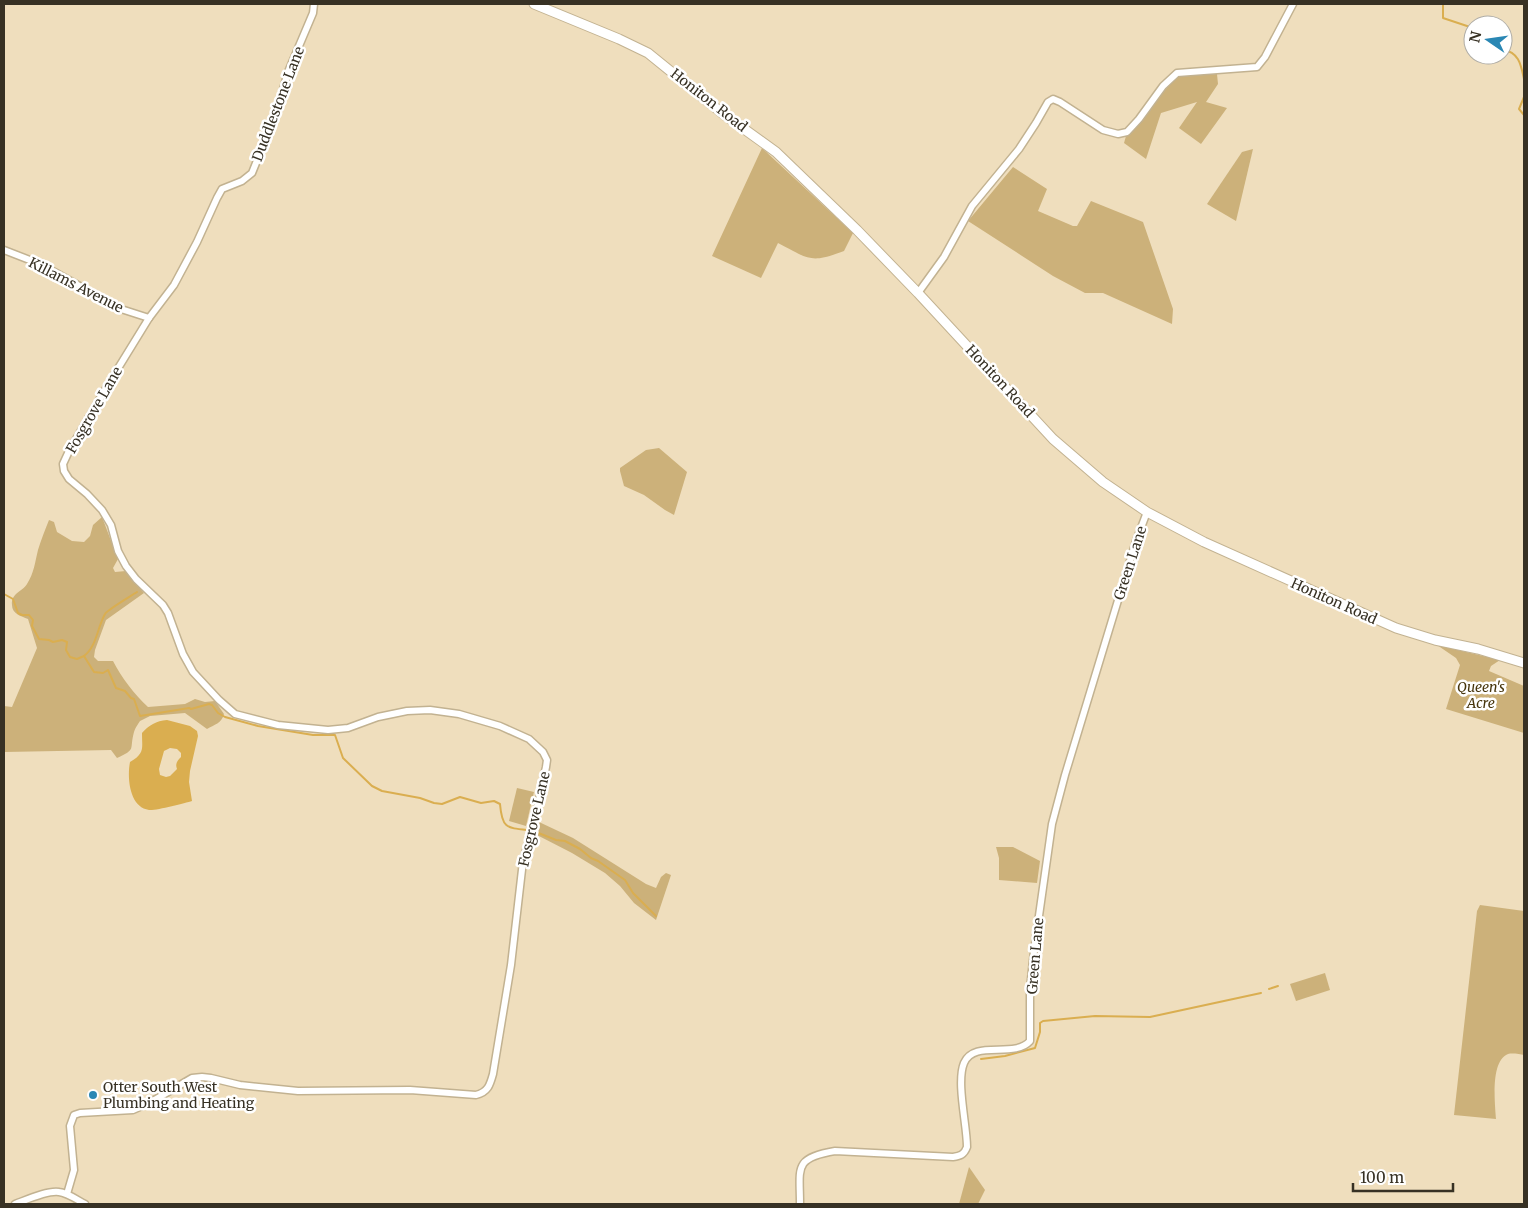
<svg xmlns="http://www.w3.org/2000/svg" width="1528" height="1208" font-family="Merriweather,serif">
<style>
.green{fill:#ccb17a}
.water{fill:#daae50;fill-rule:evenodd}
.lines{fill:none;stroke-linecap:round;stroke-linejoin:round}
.stream{stroke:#daae50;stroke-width:2}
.minor-casing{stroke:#c2b291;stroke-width:9}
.secondary-casing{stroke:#c2b291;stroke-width:11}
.minor{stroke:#fff;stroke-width:6}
.secondary{stroke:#fff;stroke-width:9}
.poi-dot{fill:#2a87b4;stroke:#fff;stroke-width:2}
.labels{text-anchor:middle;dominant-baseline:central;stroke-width:5;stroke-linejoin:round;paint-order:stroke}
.street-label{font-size:14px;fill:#373124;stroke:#fff}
.park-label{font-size:14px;font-style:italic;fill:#47350c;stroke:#fff}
.poi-label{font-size:14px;fill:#373124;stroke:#fff;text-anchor:start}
</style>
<rect width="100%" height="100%" fill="#efdebd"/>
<g class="green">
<path d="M1217,74l1,10 -12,18 21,6 -26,36 -22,-16 18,-26 -36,11 -15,46 -22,-16 2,-7 51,-60z"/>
<path d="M762,148l91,85 -9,18c-34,13 -35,8 -66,-8l-17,35 -49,-22z"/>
<path d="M1253,149l-17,72 -29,-17 35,-52z"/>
<path d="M1013,167l34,22 -9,22 35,15h4l14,-25 52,21 30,87 -1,15 -69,-31h-18l-32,-17 -85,-55z"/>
<path d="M659,448l28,24 -13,43 -9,-5 -21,-15 -20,-9 -4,-15v-3l26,-18z"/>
<path d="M102,517l16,42 -5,9 2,4 11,-1 18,22 -38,27 -11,30 -1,7 4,4h15c8,16 22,34 35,46l37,-3 10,-5 10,3 10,-1 9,13c-2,9 -10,11 -17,15l-22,-16 -35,3 -10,5c-2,3 -5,7 -6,11 -5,18 3,17 -17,26l-6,-8 -107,2v-46l8,1 25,-59 -9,-29c-7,-3 -16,-5 -16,-14 -1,-12 10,-13 15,-21 7,-11 8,-22 11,-34 3,-10 7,-20 11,-30l5,2 3,10 15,9 12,1 6,-6 3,-11z"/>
<path d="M1437,645l63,15 -9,6 -2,5 35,15v47l-78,-24 14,-44 -4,-7z"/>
<path d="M517,788l17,4 -8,34 -17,-5z"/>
<path d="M539,822l34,16 73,46 10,4 5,-11 5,-4 5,2 -15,45 -22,-17 -14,-17 -15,-13 -33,-20 -37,-19z"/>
<path d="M996,847h17l27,14 -3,22 -38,-3v-22z"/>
<path d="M1480,905l44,6v144c-4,-1 -12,-2 -16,-1 -18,7 -13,50 -12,65l-42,-4 23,-204z"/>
<path d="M1325,973l5,17 -34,11 -6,-17z"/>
<path d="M969,1167l16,23 -7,14h-19z"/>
</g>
<path class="water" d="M167,720l23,6 7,5 1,5 -8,35 -1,11 3,19c-7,2 -37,10 -43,9 -20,-3 -22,-33 -19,-48 15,-9 12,-13 12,-29 7,-8 14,-12 25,-13zM170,748l7,1 4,4v4c-4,4 -6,7 -4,12l-7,7 -4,1 -6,-2 -1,-6 5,-18z"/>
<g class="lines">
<g class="stream">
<path d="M1443,4v14l30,10"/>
<path d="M1503,50c16,2 18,15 21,29"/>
<path d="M1524,97l-5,12 5,6"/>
<path d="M4,594l9,5 5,14 4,2h7l4,5 -1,6 7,13 10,1 4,2 9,-2 5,2 -1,8 4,7 7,2 7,-3 10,16 9,1 5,-3 8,18 9,3 6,7 3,1 6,17 49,-8 2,1 18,-5 3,1 6,8 7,4 33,9 55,9h22l8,23 29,28 10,5 38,7 14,5 8,1 18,-7 21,6 13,-2 6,3c2,24 6,24 28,26"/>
<path d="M84,656c13,-10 13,-28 21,-42 2,-4 26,-18 32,-22"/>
<path d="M536,832l20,8 9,1 15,8 11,9 7,3 27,19 8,13 23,23"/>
<path d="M1269,989l9,-3"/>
<path d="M981,1059l24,-3 30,-8 5,-16v-9l3,-2 52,-5 55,1 111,-24"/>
</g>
<defs>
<g id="minor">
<path d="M4,250l36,14 81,45 28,9"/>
<path d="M918,293l26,-36 28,-51 47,-57 17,-26 12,-21 5,-3 7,3 43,28 15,4 9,-2 12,-13 24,-33 14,-13 80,-6 8,-10 28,-53"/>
<path d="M67,1194l7,-24 -4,-44 4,-11 6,-2 53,-3 18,-8 41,-24 10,-1 9,1 29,7 58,6 112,-1 66,5c12,-3 14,-10 17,-21l18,-109 12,-104 11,-38 12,-56 1,-7 -4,-8 -14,-13 -29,-13 -41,-12 -29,-4 -23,1 -29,6 -30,11 -20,2 -50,-5 -43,-11 -16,-14 -26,-28 -10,-18 -15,-41 -5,-8 -27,-26 -10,-13 -8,-15 -7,-26 -9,-15 -15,-16 -18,-15 -5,-8 -1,-7 6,-13 40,-68 40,-65 25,-33 23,-43 20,-44 5,-9 20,-8 10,-8 25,-62 11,-39 25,-59 1,-9"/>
<path d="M15,1204c11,-4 33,-14 44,-12 9,1 18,8 26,12"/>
<path d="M800,1204c0,-36 -7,-46 35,-53l118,6c7,-1 11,-2 14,-10 0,-22 -11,-65 -3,-84 10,-24 50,-4 66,-22v-52l4,-38 18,-127 13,-49 71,-234 11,-29"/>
</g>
<path id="secondary" d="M534,4l85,35 29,14 74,60 54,39 81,78 61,63 135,146 50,43 44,30 57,30 192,86 39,12 43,9 46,14"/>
</defs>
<use href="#minor" class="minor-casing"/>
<use href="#secondary" class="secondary-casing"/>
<use href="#minor" class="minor"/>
<use href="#secondary" class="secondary"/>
</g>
<circle class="poi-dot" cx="93" cy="1095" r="5"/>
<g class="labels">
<g class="street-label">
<text transform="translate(709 100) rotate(38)">Honiton Road</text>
<text transform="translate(278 104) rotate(-69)">Duddlestone Lane</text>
<text transform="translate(76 285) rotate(27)">Killams Avenue</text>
<text transform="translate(1000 381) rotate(47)">Honiton Road</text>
<text transform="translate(94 410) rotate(-60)">Fosgrove Lane</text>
<text transform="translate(1130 563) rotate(-72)">Green Lane</text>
<text transform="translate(1334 601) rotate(24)">Honiton Road</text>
<text transform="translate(534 819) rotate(-77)">Fosgrove Lane</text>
<text transform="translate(1035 956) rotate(-85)">Green Lane</text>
</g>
<g class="park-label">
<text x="1481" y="687">Queen's<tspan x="1481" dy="16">Acre</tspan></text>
</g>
<g class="poi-label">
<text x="103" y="1087">Otter South West<tspan x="103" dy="16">Plumbing and Heating</tspan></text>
</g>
</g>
<rect width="1528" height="1208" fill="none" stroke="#373124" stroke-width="10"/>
<g transform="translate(1488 40) rotate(283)"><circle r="24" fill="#ffffff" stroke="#afada7"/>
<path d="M0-4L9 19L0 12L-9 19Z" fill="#2a87b4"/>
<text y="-8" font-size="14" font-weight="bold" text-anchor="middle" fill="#373124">N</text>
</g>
<path d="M1353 1183v8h100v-8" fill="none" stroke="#373124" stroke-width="2.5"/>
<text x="1360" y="1183" font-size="15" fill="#373124" stroke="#ffffff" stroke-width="4" paint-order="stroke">100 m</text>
</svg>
